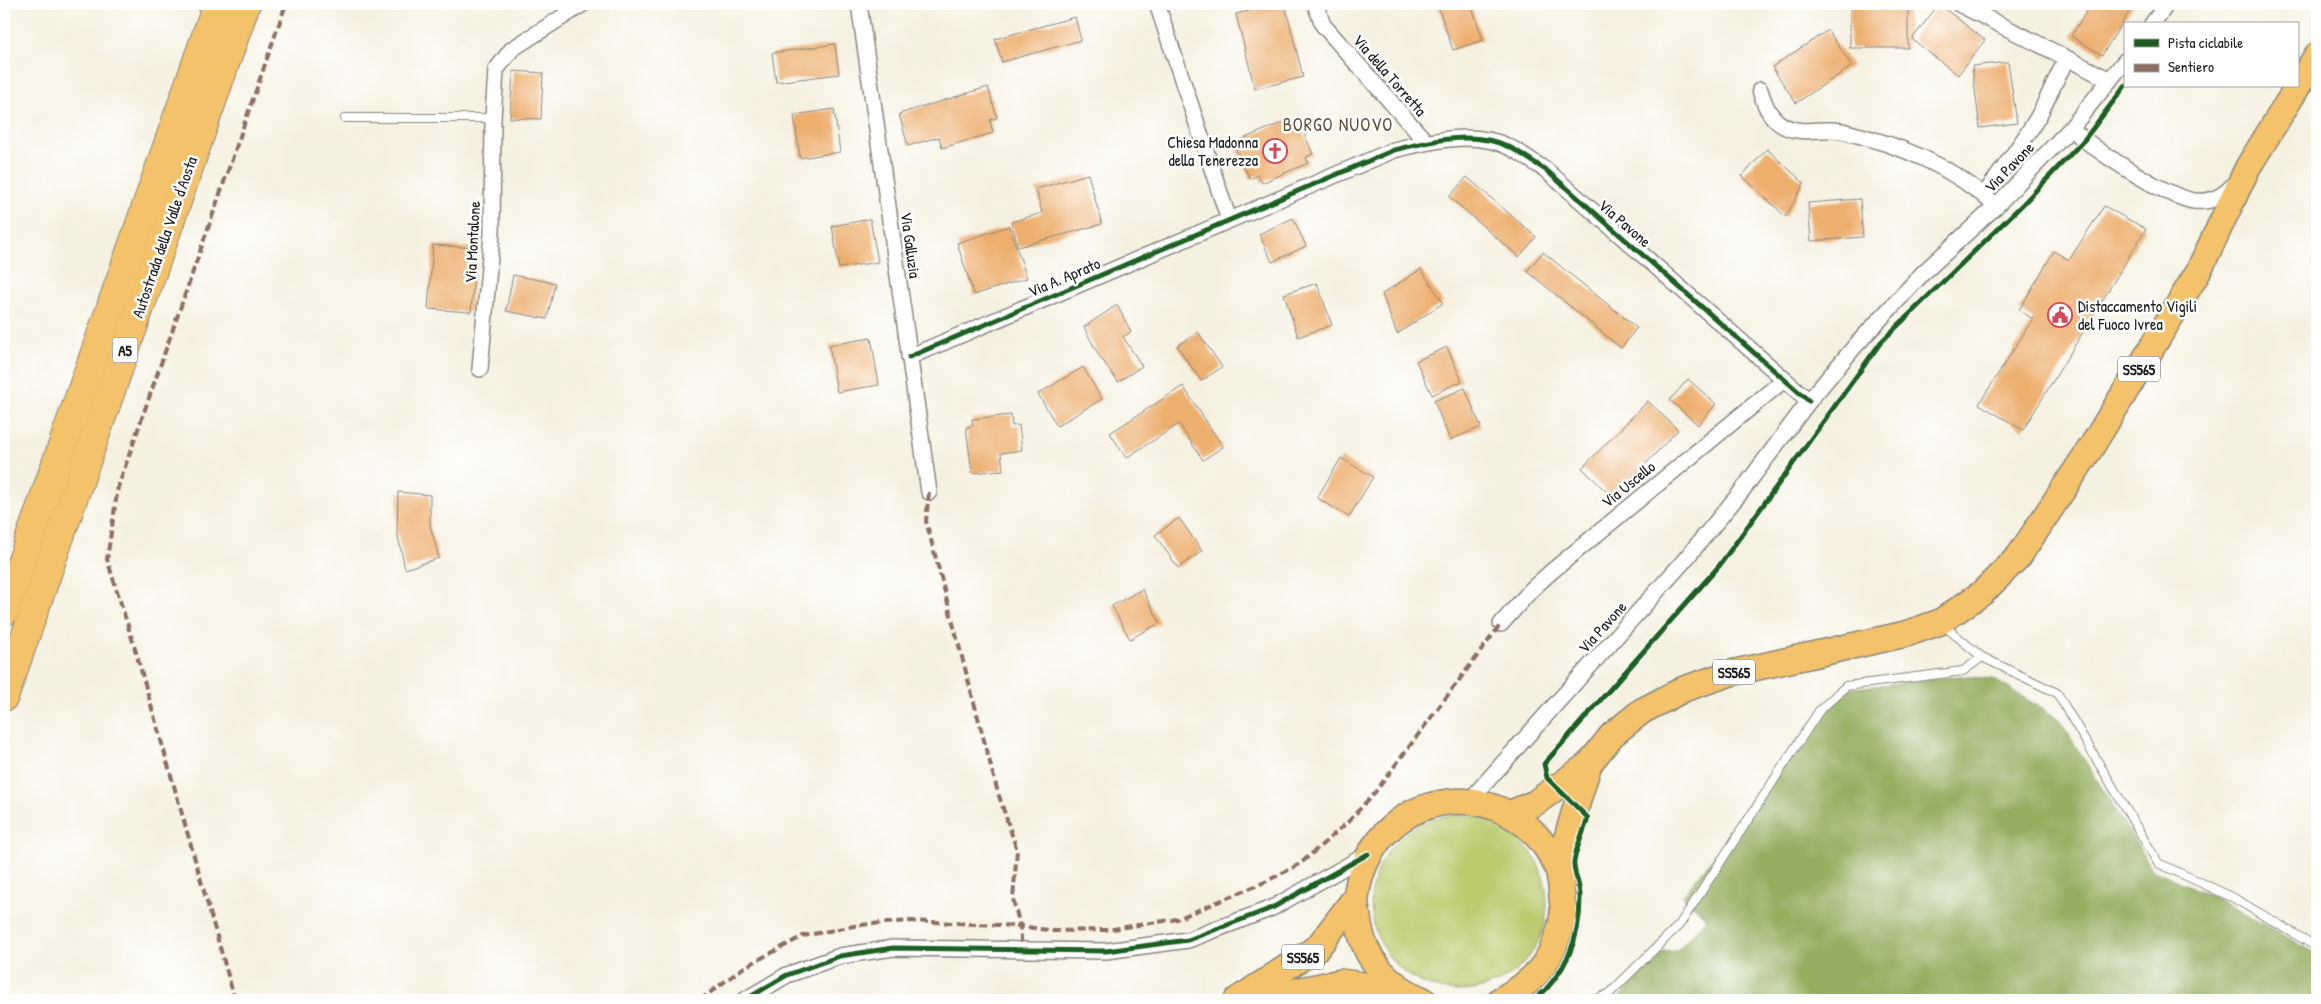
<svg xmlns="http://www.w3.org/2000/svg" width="2321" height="1004" font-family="'Patrick Hand',sans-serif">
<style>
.green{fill:#bbcb6e;stroke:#6c7445}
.forest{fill:#94af61;stroke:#58663e}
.building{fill:#edaf6e}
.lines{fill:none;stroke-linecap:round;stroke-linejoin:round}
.service-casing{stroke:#88867e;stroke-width:10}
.minor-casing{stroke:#88867e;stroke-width:18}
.primary-casing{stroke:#88867e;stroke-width:28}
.motorway-casing{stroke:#88867e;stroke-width:30}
.service{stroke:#fff;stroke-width:8}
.minor{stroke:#fff;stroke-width:15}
.primary{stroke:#f4c26a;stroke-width:25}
.motorway{stroke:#f4c26a;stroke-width:28}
.quiet{stroke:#8d6e63;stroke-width:4;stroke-dasharray:8 4;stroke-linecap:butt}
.cycleway-casing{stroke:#fff;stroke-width:8}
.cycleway{stroke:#1b5e20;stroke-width:5}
.labels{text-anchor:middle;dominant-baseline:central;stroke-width:5;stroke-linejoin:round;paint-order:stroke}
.shield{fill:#fff;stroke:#606060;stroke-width:1}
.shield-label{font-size:15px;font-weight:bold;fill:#1c1c1c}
.street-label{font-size:16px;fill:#1c1c1c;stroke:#fff}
.poi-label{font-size:16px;fill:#1c1c1c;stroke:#fff;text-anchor:end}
.neighbourhood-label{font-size:18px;letter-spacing:1px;fill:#654f39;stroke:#fff}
</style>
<rect width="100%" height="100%" fill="#fff"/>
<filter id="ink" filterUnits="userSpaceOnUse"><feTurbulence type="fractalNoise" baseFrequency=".02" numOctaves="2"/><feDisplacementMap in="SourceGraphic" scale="10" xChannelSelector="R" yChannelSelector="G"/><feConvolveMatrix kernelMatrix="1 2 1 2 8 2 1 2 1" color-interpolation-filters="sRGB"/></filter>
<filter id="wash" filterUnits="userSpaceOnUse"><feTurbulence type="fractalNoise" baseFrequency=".0096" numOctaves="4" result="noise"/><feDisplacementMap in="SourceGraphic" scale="20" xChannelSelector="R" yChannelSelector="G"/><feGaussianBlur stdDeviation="1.12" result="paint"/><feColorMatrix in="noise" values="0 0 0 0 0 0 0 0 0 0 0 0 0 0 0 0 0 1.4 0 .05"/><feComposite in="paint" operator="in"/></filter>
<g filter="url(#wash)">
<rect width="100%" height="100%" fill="#f5f1e1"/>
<circle class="green" cx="1459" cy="903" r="88"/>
<path class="forest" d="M1960,676l33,3 66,40 93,150 65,30 100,55v46h-701l48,-48 13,-1 30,-33 -25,-22 47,-58 91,-122 28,-27z"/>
<g id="blocks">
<g class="building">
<path d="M1279,4h6l18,73 -48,12 -19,-75z"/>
<path d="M1437,4h34l12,36 -30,10z"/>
<path d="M1939,4l46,36 -27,35 -46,-36z"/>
<path d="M2091,4h43l-32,51 -31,-19z"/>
<rect x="1850" y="6" width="58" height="42"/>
<path d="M1075,17l6,23 -79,22 -7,-23z"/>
<path d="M1828,30l24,36 -56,37 -24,-36z"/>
<path d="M835,44l4,30 -63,8 -4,-29z"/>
<path d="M2008,62l9,61 -37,5 -8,-62z"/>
<path d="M513,71l30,2 -2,46 -31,-1z"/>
<path d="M988,87l9,31 -7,2 3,13 -51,15 -3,-11 -31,9 -9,-32z"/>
<path d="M834,109l6,43 -40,6 -6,-43z"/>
<path d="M1288,120l3,5 8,-3 14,32 -7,3 2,6 -46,20 -4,-8 -8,4 -14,-30 10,-4 -3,-6z"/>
<path d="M1767,149l37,34 -18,34 -44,-41z"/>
<path d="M1088,174l14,50 -84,23 -7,-25 31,-9 -6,-24z"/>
<path d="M1467,177l69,60 -17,20 -70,-60z"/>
<path d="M1860,199l3,38 -52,4 -3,-38z"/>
<path d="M2104,206l42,23 -123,201 -44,-26 54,-85 -14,-9 35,-59 15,9z"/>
<path d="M1293,218l13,28 -34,16 -13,-28z"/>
<path d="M870,219l8,43 -39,6 -7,-42z"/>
<path d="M1009,226l18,52 -53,17 -17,-52z"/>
<path d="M433,245l43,3 -5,64 -43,-3z"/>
<path d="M1543,252l94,76 -16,20 -94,-77z"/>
<path d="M1421,269l22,34 -46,31 -15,-40z"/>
<path d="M513,275l42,8 -8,36 -41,-8z"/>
<path d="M1317,283l15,42 -34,12 -14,-43z"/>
<path d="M1117,305l14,27 -8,5 19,29 -24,16 -20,-28 -14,-27z"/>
<path d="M1198,332l24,35 -21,14 -24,-35z"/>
<path d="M871,338l8,47 -42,7 -8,-47z"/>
<path d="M1447,347l15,34 -30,14 -16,-34z"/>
<path d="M1083,367l19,32 -45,27 -19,-32z"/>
<path d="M1688,379l28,25 -18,21 -28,-25z"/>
<path d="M1183,386l40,61 -20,13 -24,-36 -53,34 -16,-25z"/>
<path d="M1465,388l16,39 -31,13 -16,-39z"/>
<path d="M1648,401l30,29 -65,68 -31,-30z"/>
<path d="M1011,415l1,11 7,-1 3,25 -21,3 2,17 -31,3 -6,-46 7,-1 -1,-7z"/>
<path d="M1341,458l32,19 -24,40 -32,-19z"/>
<path d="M398,492l32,3v30l9,33 -34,11 -8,-38z"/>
<path d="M1179,518l23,33 -24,17 -23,-33z"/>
<path d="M1142,589l18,34 -30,16 -18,-33z"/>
</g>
</g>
</g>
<g filter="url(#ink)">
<use href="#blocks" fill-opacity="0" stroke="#88867e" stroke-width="1"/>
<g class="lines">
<defs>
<g id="service">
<path d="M345,118h148"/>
<path d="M1943,625l39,32 75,36 101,170 74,34 85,50"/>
<path d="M1595,1000l15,-7 70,-69 139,-213 27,-25 117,-15 19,-14"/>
</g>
<g id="minor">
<path d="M859,4l70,488"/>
<path d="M1157,4l72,216"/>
<path d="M1315,4l8,21 103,117"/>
<path d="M1959,4l151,76"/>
<path d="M2152,24l15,-20"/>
<path d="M1760,90c4,13 9,27 22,35 19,11 39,2 60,6 58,14 109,34 154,75"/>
<path d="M2071,128c22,21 93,68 123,73 17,2 30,-5 40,-17"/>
<path d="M1984,195c19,-26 39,-52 55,-80 10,-18 17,-38 28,-56"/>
<path d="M909,357l485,-207c36,-9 80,-20 115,-3 13,6 25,16 37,23l263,231"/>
<path d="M480,369l12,-135 1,-116 3,-48 16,-21 71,-45"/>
<path d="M1501,624l31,-35 20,-18 232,-191"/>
<path d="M1470,800l213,-238 58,-70 68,-91 47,-56 67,-72 73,-67 75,-78 54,-67"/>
<path d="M745,1000l42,-25 53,-19 53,-8 213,3 82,-11 84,-32 96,-54"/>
</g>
<g id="primary">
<path d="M1511,813l24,-10 54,-39 23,-29 30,-24 42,-22 47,-16 175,-39 34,-12 42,-29 37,-37 73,-110 106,-174 50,-105 69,-112"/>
<path d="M1558,867l31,-103"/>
<path d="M1237,1000l81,-53 37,-49"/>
<path d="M1250,1000l91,-18 59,8"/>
<path d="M1423,1000c-33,-14 -59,-40 -64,-76 -1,-8 -4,-18 -3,-26 13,-110 152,-133 200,-33 6,11 5,29 7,41 1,11 -2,19 -5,29 -10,32 -29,50 -58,65"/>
</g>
<g id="motorway">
<path d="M4,612l213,-608"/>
<path d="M4,697l242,-693"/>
</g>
</defs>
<use href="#service" class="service-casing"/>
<use href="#minor" class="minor-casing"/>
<use href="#primary" class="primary-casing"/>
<use href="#motorway" class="motorway-casing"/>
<use href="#service" class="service"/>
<use href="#minor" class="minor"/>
<use href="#primary" class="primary"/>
<use href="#motorway" class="motorway"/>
<g class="quiet">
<path d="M929,492l-3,29 72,272 19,57 -4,49 7,27 2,25"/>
<path d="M235,1000l-102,-358 -26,-83 11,-72 168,-483"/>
<path d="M700,1000l43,-32 60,-32 56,-11 51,-4 110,5 34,5 52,-1 71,-11 88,-37 35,-18 49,-43 27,-30 125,-167"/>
</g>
<defs>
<g id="cycleway">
<path d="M909,357l485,-207c36,-9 80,-20 115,-3 13,6 25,16 37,23l263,231"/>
<path d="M745,1000l42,-25 53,-19 53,-8 213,3 82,-11 84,-32 96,-54"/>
<path d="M1535,1000c32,-28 46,-62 45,-105 0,-11 -7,-23 -6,-33 2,-15 10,-31 14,-44l-41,-40 -3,-14 175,-198 162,-224 142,-138 61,-64 41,-54"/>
</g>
</defs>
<use href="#cycleway" class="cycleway-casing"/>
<use href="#cycleway" class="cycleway"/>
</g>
</g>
<defs>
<symbol id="church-ring" viewBox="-11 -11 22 22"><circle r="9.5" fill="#fff" stroke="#d1495b" stroke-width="1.5"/><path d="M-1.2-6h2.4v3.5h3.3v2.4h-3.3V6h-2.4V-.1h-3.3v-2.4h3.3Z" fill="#d1495b"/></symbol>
<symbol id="civic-ring" viewBox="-11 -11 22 22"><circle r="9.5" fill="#fff" stroke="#d1495b" stroke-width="1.5"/><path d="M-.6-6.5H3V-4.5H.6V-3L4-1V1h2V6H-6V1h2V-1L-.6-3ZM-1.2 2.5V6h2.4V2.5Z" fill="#d1495b"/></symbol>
</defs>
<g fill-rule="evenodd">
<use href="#church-ring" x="1261" y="137" width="28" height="28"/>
<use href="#civic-ring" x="2046" y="301" width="28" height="28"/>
</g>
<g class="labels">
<g class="shield">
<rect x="112.5" y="337.5" width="25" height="25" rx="4"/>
<rect x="2118" y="356.5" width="42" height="25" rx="4"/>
<rect x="1713" y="659.5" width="42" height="25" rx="4"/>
<rect x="1282" y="944.5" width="42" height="25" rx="4"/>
</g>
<g class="shield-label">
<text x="125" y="350">A5</text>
<text x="2139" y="369">SS565</text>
<text x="1734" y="672">SS565</text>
<text x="1303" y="957">SS565</text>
</g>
<g class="street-label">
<text transform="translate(1390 75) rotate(49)">Via della Torretta</text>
<text transform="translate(2009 167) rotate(-46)">Via Pavone</text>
<text transform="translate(1625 223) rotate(41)">Via Pavone</text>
<text transform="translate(164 237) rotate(-71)">Autostrada della Valle d'Aosta</text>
<text transform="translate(472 242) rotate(-87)">Via Montalone</text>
<text transform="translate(911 245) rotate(82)">Via Galluzia</text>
<text transform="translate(1064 277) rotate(-23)">Via A. Aprato</text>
<text transform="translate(1628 484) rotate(-39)">Via Uscello</text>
<text transform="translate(1602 627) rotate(-48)">Via Pavone</text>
</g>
<g class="poi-label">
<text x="1258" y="142">Chiesa Madonna<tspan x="1258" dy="18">della Tenerezza</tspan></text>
<text x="2078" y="306" text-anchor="start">Distaccamento Vigili<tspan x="2078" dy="18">del Fuoco Ivrea</tspan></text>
</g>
<g class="neighbourhood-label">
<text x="1338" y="124">BORGO NUOVO</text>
</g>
</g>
<rect width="2321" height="1004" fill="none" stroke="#fff" stroke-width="20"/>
<rect x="2124" y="22" width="175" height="65" fill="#ffffff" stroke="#a4a4a4"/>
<rect x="2134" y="39" width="25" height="8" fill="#1b5e20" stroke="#a4a4a4"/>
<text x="2168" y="48" font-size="15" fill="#1c1c1c">Pista ciclabile</text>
<rect x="2134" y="64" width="25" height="8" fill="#8d6e63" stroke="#a4a4a4"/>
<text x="2168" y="72" font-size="15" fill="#1c1c1c">Sentiero</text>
</svg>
